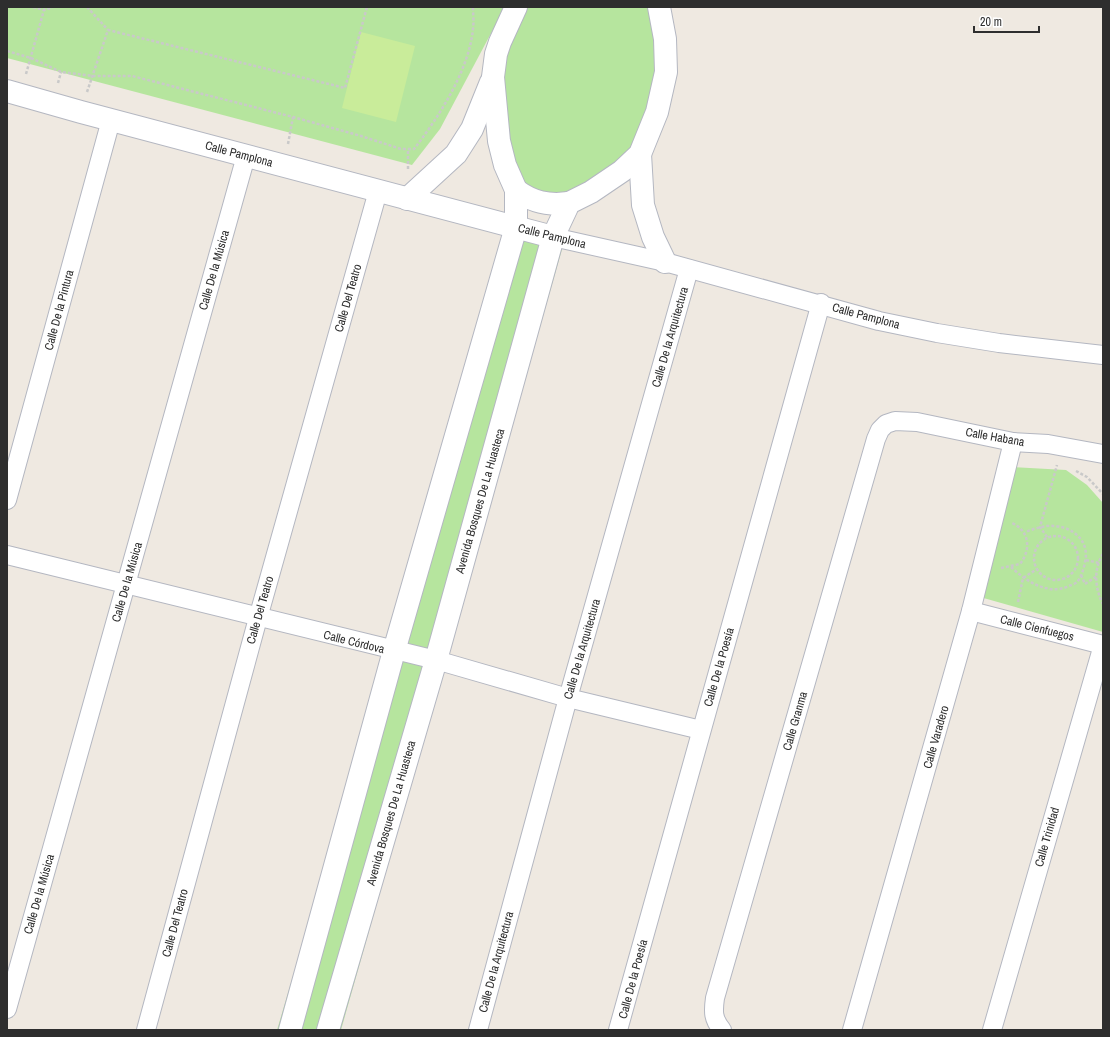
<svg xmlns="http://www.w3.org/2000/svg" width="1110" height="1037" font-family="'Archivo Narrow',sans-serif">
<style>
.green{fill:#b6e59e}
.pitch{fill:#c9ec9a}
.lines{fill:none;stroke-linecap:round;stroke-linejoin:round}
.street-casing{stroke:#b4b7c1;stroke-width:20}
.secondary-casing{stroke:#b4b7c1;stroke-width:24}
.path{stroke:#c9c9c9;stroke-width:2.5;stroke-dasharray:3 2;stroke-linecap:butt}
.street{stroke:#fff;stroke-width:18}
.secondary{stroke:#fff;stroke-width:22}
.labels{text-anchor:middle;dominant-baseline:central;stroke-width:3;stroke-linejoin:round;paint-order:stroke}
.street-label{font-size:12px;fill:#2e2e2e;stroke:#fff}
</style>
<rect width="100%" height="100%" fill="#efe9e1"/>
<g class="green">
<path d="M7,7h498l-65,122 -28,36 -405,-107z"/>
<path d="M521,7h133l10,28 -11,87 -29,47 -48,31 -48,-2 -19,-55 -13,-84z"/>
<path d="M515,231l49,11 -223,788h-64z"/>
<path d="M1013,467l53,3 21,15 16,18v129l-123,-35z"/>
</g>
<path class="pitch" d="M361,32l54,14 -19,76 -54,-14z"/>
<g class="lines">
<defs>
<g id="street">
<path d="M553,237l112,25 214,59 58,12 62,10 104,12"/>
<path d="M7,500l104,-380"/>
<path d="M7,555l429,105 132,38 133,32"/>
<path d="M971,611l132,34"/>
<path d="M7,1009l239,-853"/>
<path d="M146,1030l112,-412 120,-427"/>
<path d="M478,1030l90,-332 121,-429"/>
<path d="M618,1030l203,-727"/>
<path d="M722,1030c-9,-11 -9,-18 -7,-32l161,-559 4,-9 6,-6 9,-3 22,1 96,20 35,2 55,10"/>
<path d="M852,1030l119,-419 42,-169"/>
<path d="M992,1030l111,-385"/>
</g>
<g id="secondary">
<path d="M7,91l74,21 472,125"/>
<path d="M640,154l3,51 10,32 12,25"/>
<path d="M516,190c16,12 32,16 53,13"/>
<path d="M407,199l49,-45 16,-25 19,-47"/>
<path d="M290,1030l104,-379 122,-424v-37l-11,-25 -6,-24 -6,-64 3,-23 4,-12 16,-35"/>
<path d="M328,1030l108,-370 117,-423 16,-34 22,-11 31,-21 18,-17 17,-42 9,-40 -1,-33 -6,-32"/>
</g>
</defs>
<use href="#street" class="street-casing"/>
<use href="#secondary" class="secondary-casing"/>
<g class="path">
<path d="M33,7l11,3"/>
<path d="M87,7l21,23"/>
<path d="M7,51l24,7 30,14 32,4h39l161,41 68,19 40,13h13c25,-32 55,-79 59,-120 1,-7 0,-15 0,-22"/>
<path d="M26,74l18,-64 9,-3"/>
<path d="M58,83l3,-11"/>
<path d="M87,92l21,-62 237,58 22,-81"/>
<path d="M288,144l5,-27"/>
<path d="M408,169v-20"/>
<path d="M1076,471l11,6 16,17"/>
<circle cx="1056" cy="558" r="22"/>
<path d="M1047,537l-7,-10 17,-62"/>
<path d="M1103,554c-10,15 -8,35 0,50"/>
<path d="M1086,560l13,3"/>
<path d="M1011,567c15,14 37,29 58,19 2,-1 6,-2 8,-4 4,-4 7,-14 8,-20 5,-20 -11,-35 -31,-36 -10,-1 -20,3 -29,6"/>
<path d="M1001,568l19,-4c11,-14 10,-33 -8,-41"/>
<path d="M1081,575l4,9 12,-8"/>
<path d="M1018,602l5,-24 14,-9"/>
</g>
<use href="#street" class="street"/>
<use href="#secondary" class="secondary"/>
</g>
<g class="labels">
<g class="street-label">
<text transform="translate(239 154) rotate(15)">Calle Pamplona</text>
<text transform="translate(552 236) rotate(14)">Calle Pamplona</text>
<text transform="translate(214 270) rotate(-74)">Calle De la Música</text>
<text transform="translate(348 298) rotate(-74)">Calle Del Teatro</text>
<text transform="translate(59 310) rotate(-75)">Calle De la Pintura</text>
<text transform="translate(866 316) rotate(15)">Calle Pamplona</text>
<text transform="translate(670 337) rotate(-74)">Calle De la Arquitectura</text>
<text transform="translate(995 437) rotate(10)">Calle Habana</text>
<text transform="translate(480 501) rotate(-74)">Avenida Bosques De La Huasteca</text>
<text transform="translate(127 582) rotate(-74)">Calle De la Música</text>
<text transform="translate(260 610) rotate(-74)">Calle Del Teatro</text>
<text transform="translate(1037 628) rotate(14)">Calle Cienfuegos</text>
<text transform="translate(354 642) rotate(14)">Calle Córdova</text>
<text transform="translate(582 649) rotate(-74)">Calle De la Arquitectura</text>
<text transform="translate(719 667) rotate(-74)">Calle De la Poesía</text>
<text transform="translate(795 721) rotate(-74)">Calle Granma</text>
<text transform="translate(936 737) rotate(-74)">Calle Varadero</text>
<text transform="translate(391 813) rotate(-74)">Avenida Bosques De La Huasteca</text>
<text transform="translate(1047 837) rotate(-74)">Calle Trinidad</text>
<text transform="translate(39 894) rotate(-74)">Calle De la Música</text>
<text transform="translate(175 923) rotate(-75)">Calle Del Teatro</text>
<text transform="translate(496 962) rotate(-75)">Calle De la Arquitectura</text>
<text transform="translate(633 979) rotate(-75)">Calle De la Poesía</text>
</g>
</g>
<rect width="1110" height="1037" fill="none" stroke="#2e2e2e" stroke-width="16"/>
<path d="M974 26v6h65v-6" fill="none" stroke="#2e2e2e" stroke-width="2"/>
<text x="980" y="26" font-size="12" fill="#2e2e2e" stroke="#ffffff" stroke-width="3" paint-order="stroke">20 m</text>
</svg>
